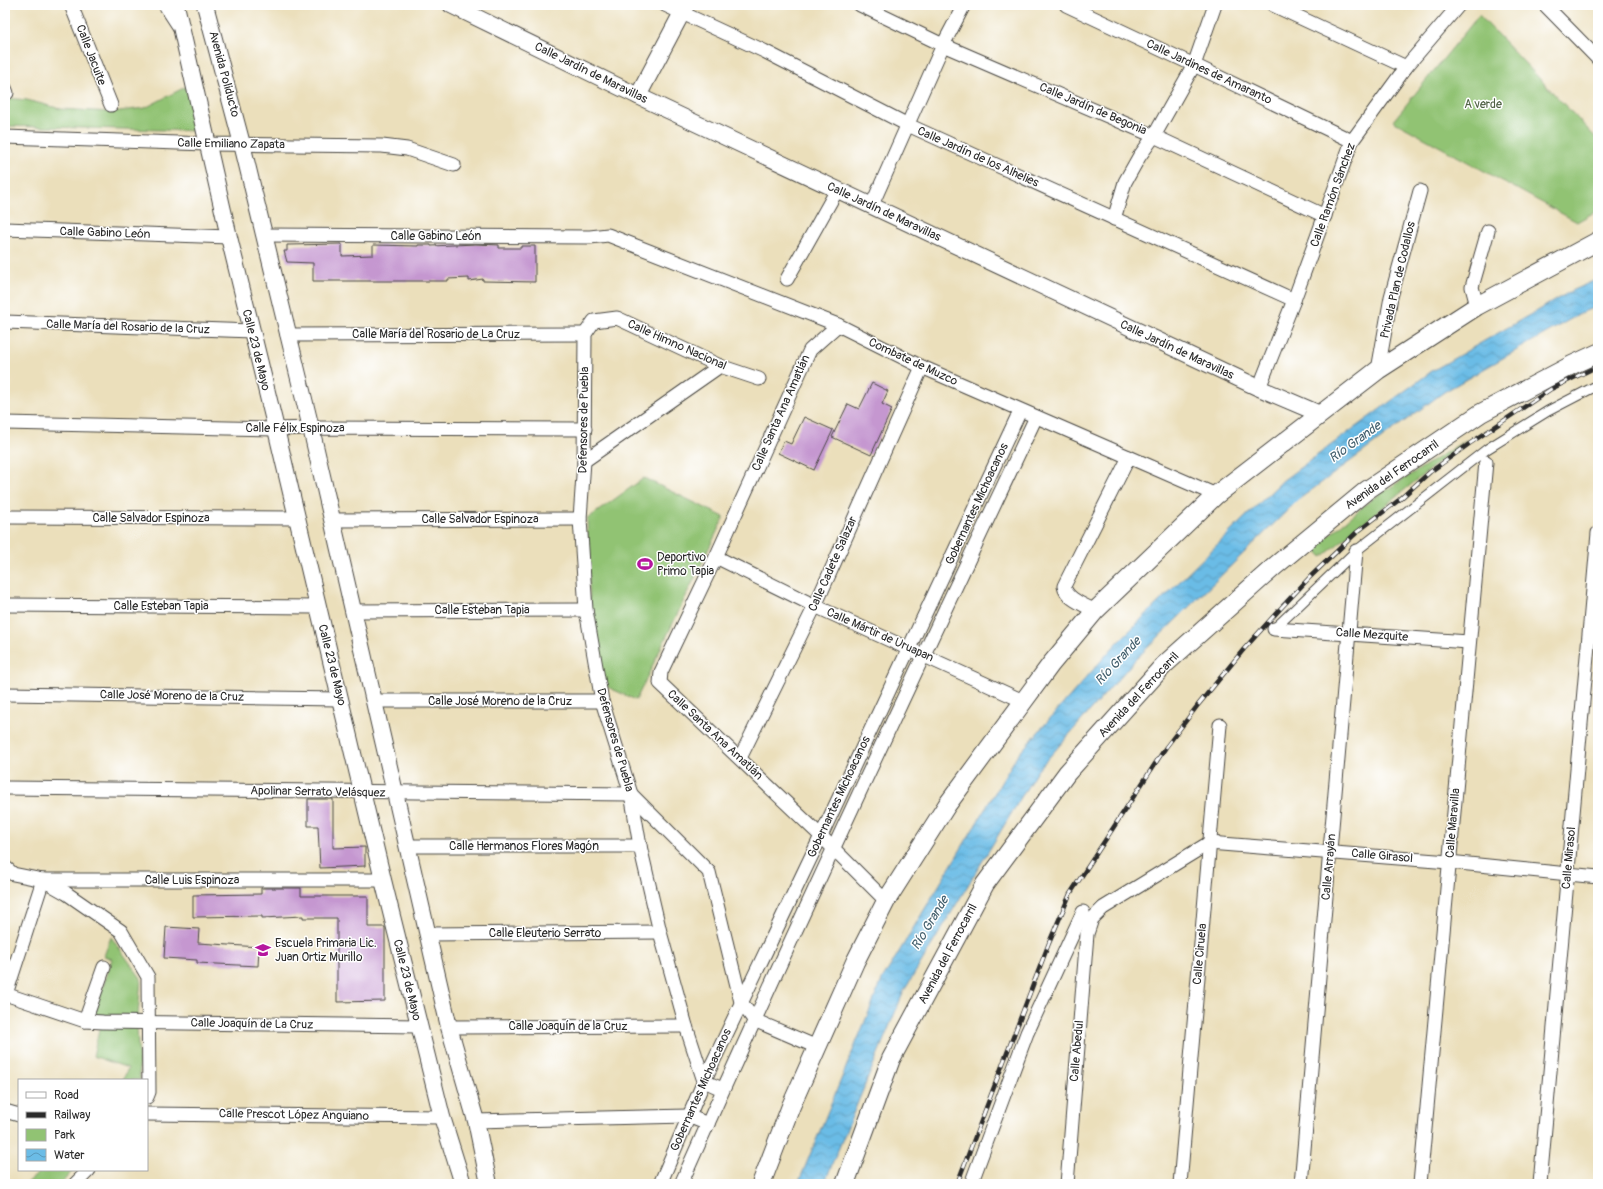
<svg xmlns="http://www.w3.org/2000/svg" width="1603" height="1189" font-family="Pangolin,sans-serif">
<style>
.park{fill:#91c373;stroke:#5e774f}
.water{fill:url(#water-waves);stroke:#4b7488}
.building{fill:#c597d0}
.lines{fill:none;stroke-linecap:round;stroke-linejoin:round}
.pedestrian-casing{stroke:#484641;stroke-width:11}
.minor-casing{stroke:#484641;stroke-width:15}
.tertiary-casing{stroke:#484641;stroke-width:18}
.secondary-casing{stroke:#484641;stroke-width:20}
.pedestrian{stroke:#fff;stroke-width:9}
.minor{stroke:#fff;stroke-width:13}
.tertiary{stroke:#fff;stroke-width:16}
.secondary{stroke:#fff;stroke-width:18}
.rail-casing{stroke:#2b2b2b;stroke-width:4.5}
.rail{stroke:#fff;stroke-width:3;stroke-dasharray:9;stroke-linecap:butt}
.labels{text-anchor:middle;dominant-baseline:central;stroke-width:3;stroke-linejoin:round;paint-order:stroke}
.street-label{font-size:12px;fill:#2b2b2b;stroke:#fff}
.park-label{font-size:12px;fill:#4f6044;stroke:#fff}
.poi-label{font-size:12px;fill:#2b2b2b;stroke:#fff;text-anchor:start}
.water-label{font-size:13px;font-style:italic;fill:#415e6c;stroke:#fff}
</style>
<defs>
<pattern id="water-waves" width="16" height="10" patternUnits="userSpaceOnUse"><rect width="16" height="10" fill="#6bbce6"/><path d="M0 5q4-4 8 0t8 0" fill="none" stroke="#5899bb"/></pattern>
</defs>
<rect width="100%" height="100%" fill="#fff"/>
<filter id="ink" filterUnits="userSpaceOnUse"><feTurbulence type="fractalNoise" baseFrequency=".025" numOctaves="2"/><feDisplacementMap in="SourceGraphic" scale="8" xChannelSelector="R" yChannelSelector="G"/><feConvolveMatrix kernelMatrix="1 2 1 2 8 2 1 2 1" color-interpolation-filters="sRGB"/></filter>
<filter id="wash" filterUnits="userSpaceOnUse"><feTurbulence type="fractalNoise" baseFrequency=".012" numOctaves="4" result="noise"/><feDisplacementMap in="SourceGraphic" scale="16" xChannelSelector="R" yChannelSelector="G"/><feGaussianBlur stdDeviation="0.9" result="paint"/><feColorMatrix in="noise" values="0 0 0 0 0 0 0 0 0 0 0 0 0 0 0 0 0 1.4 0 .05"/><feComposite in="paint" operator="in"/></filter>
<g filter="url(#wash)">
<rect width="100%" height="100%" fill="#ebdfbb"/>
<g class="park">
<path d="M1479,15l119,125v70l-21,12 -184,-101z"/>
<path d="M191,84l11,47 -197,-5v-27l2,-1 20,2 34,9 50,3 34,-4z"/>
<path d="M1466,440l-144,117 -8,-9 58,-49z"/>
<path d="M644,478l80,39 -88,183 -33,-15 -13,-76 -3,-90z"/>
<path d="M111,937l30,41 -3,38 -44,-1 18,-56 -8,-3z"/>
<path d="M100,1025l37,2 3,53h-17l5,-12 -35,-12z"/>
<path d="M42,1170h31l-12,14h-35z"/>
</g>
<path class="water" d="M1598,279v27l-15,6 -139,80 -146,108 -164,161 -97,110 -133,220 -80,193h-26l84,-204 135,-224 99,-112 166,-163 150,-110 141,-81z"/>
<g id="blocks">
<g class="building">
<path d="M342,244v12l31,-1v-10l45,1v-1h13v1l45,-2 23,1v3h22v-2h14v36l-52,-1v-2l-14,2v-3l-21,1v2h-135v-18l-26,-1 -3,-11h3v-6z"/>
<path d="M872,383l16,8 -6,13 10,5 -21,46 -39,-18 16,-33 11,5z"/>
<path d="M804,417l29,13 -19,40 -36,-17 6,-12 7,3z"/>
<path d="M308,799h25v49l32,-1v19l-45,2 -2,-42h-10z"/>
<path d="M261,888h40v8h67v31h17v74l-48,1v-84h-34v-2l-41,2v-2l-69,1v-22l68,-1z"/>
<path d="M166,927l33,2 -1,14 61,4 -1,19 -61,-3v-3l-33,-2z"/>
</g>
</g>
</g>
<g filter="url(#ink)">
<use href="#blocks" fill-opacity="0" stroke="#484641" stroke-width="1"/>
<g class="lines">
<defs>
<path id="pedestrian" d="M1274,629l82,-78 131,-102 61,-38 50,-26"/>
<g id="minor">
<path d="M71,5l40,100"/>
<path d="M165,5l13,20"/>
<path d="M665,5l99,46 144,74 386,175"/>
<path d="M860,5l83,40 211,91 171,80"/>
<path d="M1066,5l128,60 158,76"/>
<path d="M1273,5l133,62"/>
<path d="M1545,5l53,54"/>
<path d="M5,88l2,5"/>
<path d="M5,137l202,7 175,2 25,3 47,16"/>
<path d="M871,207l72,-162 21,-40"/>
<path d="M1114,219l11,-37 14,-25 15,-21 40,-71 21,-60"/>
<path d="M5,229l224,8"/>
<path d="M264,235l326,2 18,-2 230,90 84,42 294,128"/>
<path d="M787,279l50,-89"/>
<path d="M1477,306l-5,-19 16,-56"/>
<path d="M5,322l247,9"/>
<path d="M838,325l-28,25 -94,207 -55,115 -1,11 161,153 65,65"/>
<path d="M287,335l298,-1"/>
<path d="M1378,370l13,-73 29,-106"/>
<path d="M1259,388l35,-88 58,-159 54,-74 53,-62"/>
<path d="M5,423l271,6 35,-1 274,1"/>
<path d="M584,461l136,-95"/>
<path d="M5,517l292,1"/>
<path d="M332,520l248,-1"/>
<path d="M716,557l99,49 208,95"/>
<path d="M5,605l313,2"/>
<path d="M354,611l232,-1"/>
<path d="M1095,611c-10,-6 -29,-12 -31,-25l65,-129"/>
<path d="M1274,629l195,13"/>
<path d="M5,694l335,5"/>
<path d="M373,701h229"/>
<path d="M740,758l75,-152 107,-239"/>
<path d="M5,788l626,6"/>
<path d="M631,794l78,78 32,130 13,18 63,27"/>
<path d="M408,846h232"/>
<path d="M5,867l8,7 30,6h340"/>
<path d="M429,934l231,-2"/>
<path d="M5,994l80,27 18,1 316,4"/>
<path d="M6,994l37,-114 23,13 55,38 27,46 1,115 -2,5"/>
<path d="M85,1021l19,-54"/>
<path d="M449,1027l237,-1"/>
<path d="M722,1089l-18,-8 -18,-55 -26,-94 -20,-86 -9,-52 -29,-93 -16,-91 -6,-91 4,-58 1,-127 9,-13 23,-3 103,48 39,13"/>
<path d="M5,1111l14,4"/>
<path d="M147,1114l295,3"/>
<path d="M476,1121l212,-5 20,8"/>
<path d="M75,1184l14,-14"/>
<path d="M660,1184l44,-103 117,-245 199,-425"/>
<path d="M681,1184c114,-257 234,-512 355,-767"/>
<path d="M971,1184l56,-151 56,-121"/>
<path d="M1067,1184l20,-250 5,-15 11,-11 106,-65 240,19 149,15"/>
<path d="M1180,1184l40,-459"/>
<path d="M1301,1184l55,-633"/>
<path d="M1420,1184l66,-722"/>
<path d="M1540,1184l58,-651"/>
</g>
<g id="tertiary">
<path d="M176,5l53,232 47,192 107,451 59,237 21,67"/>
<path d="M205,5l37,139 69,284 138,599 27,94 13,63"/>
<path d="M451,5l187,91 621,292 61,26"/>
<path d="M638,96l48,-91"/>
</g>
<g id="secondary">
<path d="M761,1184l30,-78 64,-144 31,-61 61,-96 104,-141 44,-53 121,-116 162,-125 99,-64 121,-65"/>
<path d="M845,1184l46,-125 94,-175 82,-111 97,-108 111,-99 92,-76 114,-77 91,-48 26,-12"/>
</g>
</defs>
<use href="#pedestrian" class="pedestrian-casing"/>
<use href="#minor" class="minor-casing"/>
<use href="#tertiary" class="tertiary-casing"/>
<use href="#secondary" class="secondary-casing"/>
<use href="#pedestrian" class="pedestrian"/>
<use href="#minor" class="minor"/>
<use href="#tertiary" class="tertiary"/>
<use href="#secondary" class="secondary"/>
<defs>
<path id="rail" d="M957,1184l92,-241 21,-49 96,-147 32,-42 46,-56 36,-40 30,-32 47,-45 42,-32 31,-28 39,-28 82,-55 47,-23"/>
</defs>
<use href="#rail" class="rail-casing"/>
<use href="#rail" class="rail"/>
</g>
</g>
<defs>
<symbol id="stadium-bare" viewBox="-9 -9 18 18"><path d="M0-5a6.5 5 0 1 0 0 10a6.5 5 0 1 0 0-10ZM-3.5-1.8h7v3.6h-7Z" fill="#b5179e" stroke="#fff" stroke-width="2.5" paint-order="stroke"/></symbol>
<symbol id="school-bare" viewBox="-9 -9 18 18"><path d="M0-5L7-2L0 1L-7-2ZM-4 1L0 2.5L4 1V4Q0 6-4 4Z" fill="#b5179e" stroke="#fff" stroke-width="2.5" paint-order="stroke"/></symbol>
</defs>
<g fill-rule="evenodd">
<use href="#stadium-bare" x="634" y="553" width="22" height="22"/>
<use href="#school-bare" x="252" y="939" width="22" height="22"/>
</g>
<g class="labels">
<g class="street-label">
<text transform="translate(91 55) rotate(69)">Calle Jacuite</text>
<text transform="translate(1209 72) rotate(25)">Calle Jardines de Amaranto</text>
<text transform="translate(591 73) rotate(26)">Calle Jardín de Maravillas</text>
<text transform="translate(224 74) rotate(75)">Avenida Poliducto</text>
<text transform="translate(1093 109) rotate(23)">Calle Jardín de Begonia</text>
<text transform="translate(231 144) rotate(1)">Calle Emiliano Zapata</text>
<text transform="translate(978 157) rotate(24)">Calle Jardín de los Alhelies</text>
<text transform="translate(1333 195) rotate(-70)">Calle Ramón Sánchez</text>
<text transform="translate(884 212) rotate(25)">Calle Jardín de Maravillas</text>
<text transform="translate(105 233) rotate(2)">Calle Gabino León</text>
<text x="436" y="236">Calle Gabino León</text>
<text transform="translate(1398 280) rotate(-77)">Privada Plan de Codallos</text>
<text transform="translate(128 327) rotate(2)">Calle María del Rosario de la Cruz</text>
<text x="436" y="334">Calle María del Rosario de La Cruz</text>
<text transform="translate(677 345) rotate(24)">Calle Himno Nacional</text>
<text transform="translate(256 350) rotate(76)">Calle 23 de Mayo</text>
<text transform="translate(1177 350) rotate(25)">Calle Jardín de Maravillas</text>
<text transform="translate(913 362) rotate(25)">Combate de Muzco</text>
<text transform="translate(781 413) rotate(-66)">Calle Santa Ana Amatlán</text>
<text transform="translate(584 420) rotate(-89)">Defensores de Puebla</text>
<text x="295" y="428">Calle Félix Espinoza</text>
<text transform="translate(1392 475) rotate(-35)">Avenida del Ferrocarril</text>
<text transform="translate(977 504) rotate(-65)">Gobernantes Michoacanos</text>
<text x="151" y="518">Calle Salvador Espinoza</text>
<text x="480" y="519">Calle Salvador Espinoza</text>
<text transform="translate(833 564) rotate(-66)">Calle Cadete Salazar</text>
<text x="161" y="606">Calle Esteban Tapia</text>
<text x="482" y="610">Calle Esteban Tapia</text>
<text transform="translate(880 635) rotate(24)">Calle Mártir de Uruapan</text>
<text transform="translate(1372 635) rotate(4)">Calle Mezquite</text>
<text transform="translate(332 665) rotate(76)">Calle 23 de Mayo</text>
<text transform="translate(1139 695) rotate(-47)">Avenida del Ferrocarril</text>
<text transform="translate(172 696) rotate(1)">Calle José Moreno de la Cruz</text>
<text x="500" y="701">Calle José Moreno de la Cruz</text>
<text transform="translate(715 735) rotate(43)">Calle Santa Ana Amatlán</text>
<text transform="translate(615 740) rotate(74)">Defensores de Puebla</text>
<text transform="translate(318 792) rotate(1)">Apolinar Serrato Velásquez</text>
<text transform="translate(839 797) rotate(-65)">Gobernantes Michoacanos</text>
<text transform="translate(1453 823) rotate(-85)">Calle Maravilla</text>
<text x="524" y="846">Calle Hermanos Flores Magón</text>
<text transform="translate(1382 856) rotate(5)">Calle Girasol</text>
<text transform="translate(1569 858) rotate(-85)">Calle Mirasol</text>
<text transform="translate(1329 867) rotate(-85)">Calle Arrayán</text>
<text x="192" y="880">Calle Luis Espinoza</text>
<text x="545" y="933">Calle Eleuterio Serrato</text>
<text transform="translate(948 954) rotate(-62)">Avenida del Ferrocarril</text>
<text transform="translate(1200 954) rotate(-85)">Calle Ciruela</text>
<text transform="translate(407 980) rotate(76)">Calle 23 de Mayo</text>
<text transform="translate(252 1024) rotate(1)">Calle Joaquín de La Cruz</text>
<text x="568" y="1026">Calle Joaquín de la Cruz</text>
<text transform="translate(1077 1051) rotate(-85)">Calle Abedul</text>
<text transform="translate(701 1090) rotate(-66)">Gobernantes Michoacanos</text>
<text transform="translate(294 1115) rotate(1)">Calle Prescot López Anguiano</text>
</g>
<g class="park-label">
<text x="1483" y="104">A verde</text>
</g>
<g class="poi-label">
<text x="657" y="557">Deportivo<tspan x="657" dy="14">Primo Tapia</tspan></text>
<text x="275" y="943">Escuela Primaria Lic.<tspan x="275" dy="14">Juan Ortiz Murillo</tspan></text>
</g>
<g class="water-label">
<text transform="translate(1355 442) rotate(-36)">Río Grande</text>
<text transform="translate(1118 661) rotate(-47)">Río Grande</text>
<text transform="translate(930 923) rotate(-59)">Río Grande</text>
</g>
</g>
<rect width="1603" height="1189" fill="none" stroke="#fff" stroke-width="20"/>
<rect x="18" y="1079" width="130" height="92" fill="#ffffff" stroke="#aaaaaa"/>
<rect x="26" y="1092" width="20" height="6" fill="#ffffff" stroke="#aaaaaa"/>
<text x="54" y="1099" font-size="12" fill="#2b2b2b">Road</text>
<rect x="26" y="1112" width="20" height="6" fill="#2b2b2b" stroke="#aaaaaa"/>
<text x="54" y="1119" font-size="12" fill="#2b2b2b">Railway</text>
<rect x="26" y="1129" width="20" height="12" fill="#91c373" stroke="#aaaaaa"/>
<text x="54" y="1139" font-size="12" fill="#2b2b2b">Park</text>
<rect x="26" y="1149" width="20" height="12" fill="url(#water-waves)" stroke="#aaaaaa"/>
<text x="54" y="1159" font-size="12" fill="#2b2b2b">Water</text>
</svg>
